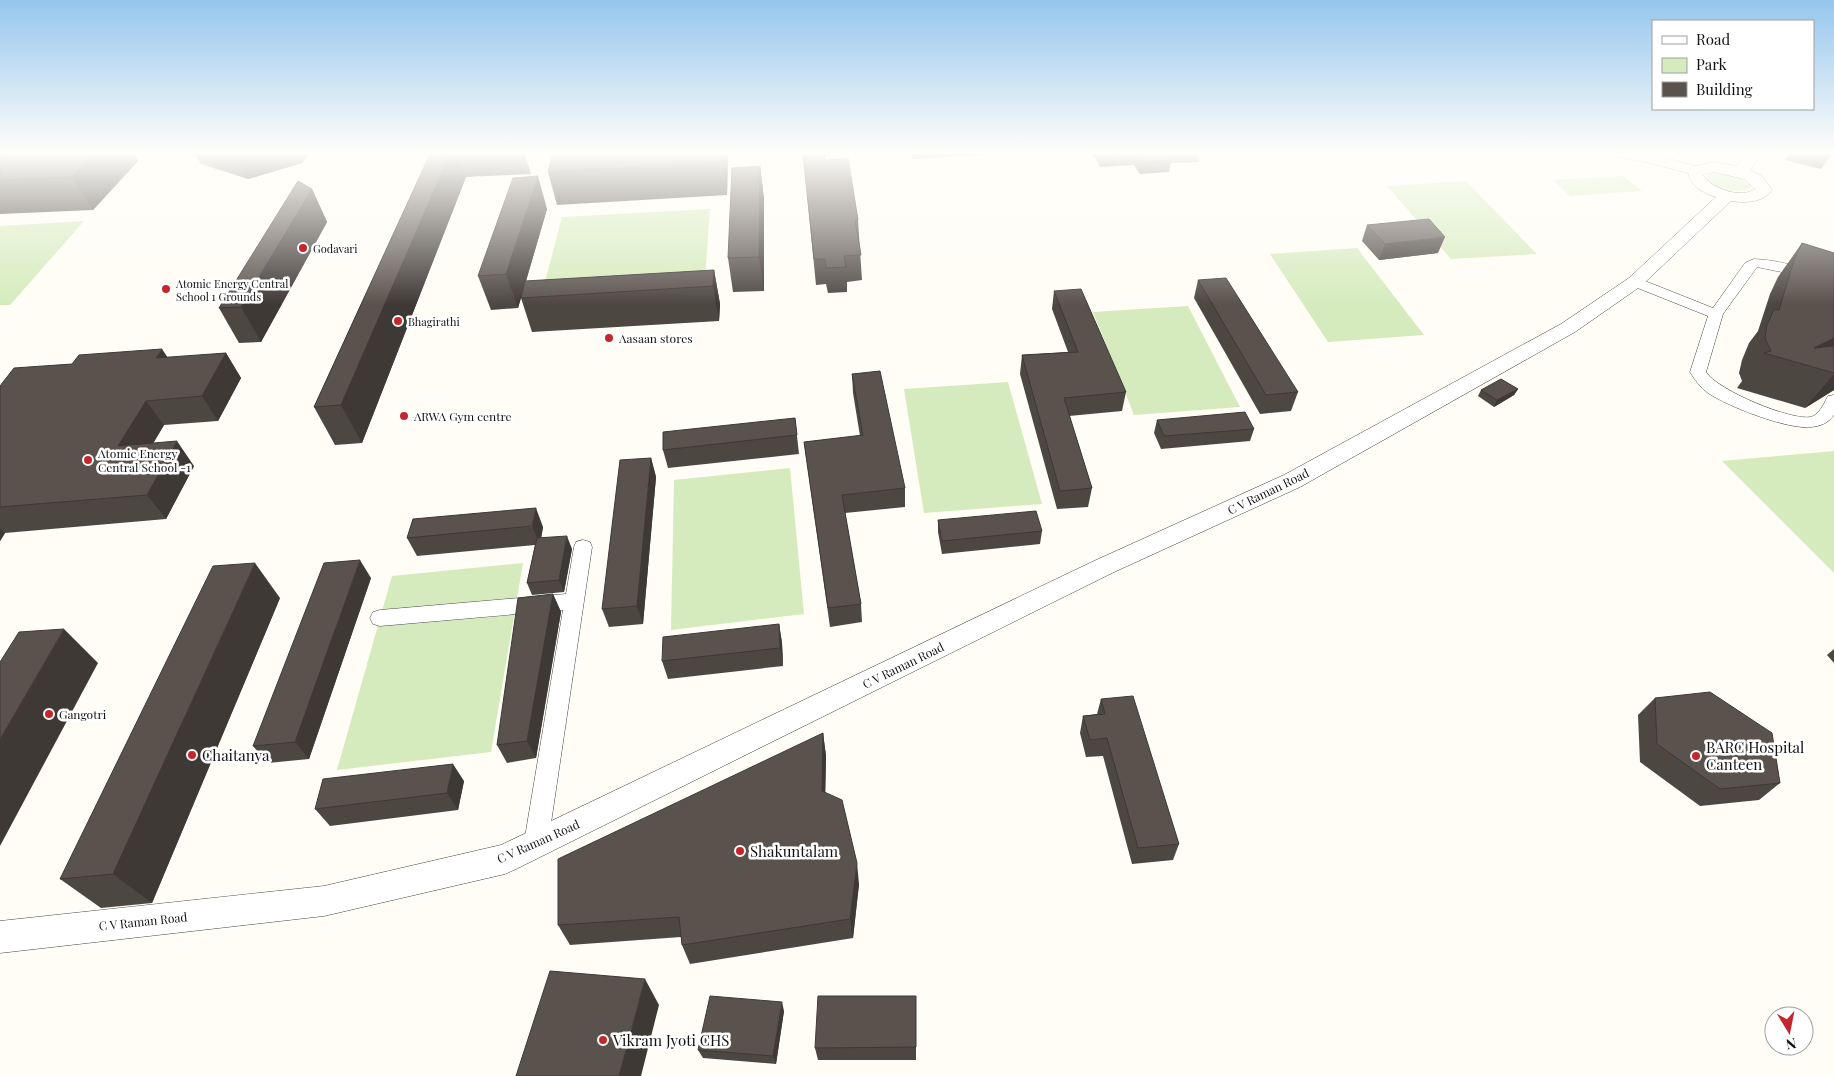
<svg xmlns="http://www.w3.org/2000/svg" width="1834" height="1076" font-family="'Playfair Display',serif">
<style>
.green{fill:#d5ebbd}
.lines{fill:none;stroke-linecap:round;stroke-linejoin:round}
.minor-casing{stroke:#444;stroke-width:1}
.tertiary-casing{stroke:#444;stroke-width:1}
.minor{fill:#fff;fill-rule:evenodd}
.tertiary{fill:#fff;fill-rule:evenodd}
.wall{fill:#4d4742}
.shaded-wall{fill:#3f3936}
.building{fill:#5a524d;stroke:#3f3936}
.poi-dot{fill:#c4262e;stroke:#fff;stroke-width:2}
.labels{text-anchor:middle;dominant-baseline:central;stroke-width:5;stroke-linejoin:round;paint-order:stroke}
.far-poi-label{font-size:11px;fill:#111;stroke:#fff;text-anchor:start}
.poi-label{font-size:12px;fill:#111;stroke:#fff;text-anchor:start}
.street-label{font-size:12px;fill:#111;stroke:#fff}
.near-poi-label{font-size:15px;fill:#111;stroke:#fff;text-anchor:start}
</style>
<rect width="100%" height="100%" fill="#fffdf5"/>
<g class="green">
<path d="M1719,172l21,5 10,9v2c-13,7 -35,2 -44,-9l2,-5z"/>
<path d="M1623,176l19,15 -72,5 -17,-16z"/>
<path d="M1466,181l71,73 -86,5 -64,-73z"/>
<path d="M710,209l-6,82 -164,10 22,-84z"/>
<path d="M84,221l-74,84h-10v-79z"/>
<path d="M1357,248l67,87 -96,7 -58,-88z"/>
<path d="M1188,306l52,101 -106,8 -41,-103z"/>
<path d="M1008,382l34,122 -118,9 -20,-124z"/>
<path d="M1834,451v122l-112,-112z"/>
<path d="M790,468l14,146 -133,16 3,-150z"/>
<path d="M523,563l-32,189 -154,18 55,-194z"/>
</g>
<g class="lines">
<defs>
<g id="minor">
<path d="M1754,259c28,1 55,10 80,23v10l-43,-18 -34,-7 -34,47 -17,58c11,18 85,49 105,45 9,-3 13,-14 17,-21l6,-1v20c-6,8 -13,11 -23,12 -23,3 -84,-21 -103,-34 -8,-6 -13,-13 -18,-21l18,-56 -78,-31 -2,-3 2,-3h10l73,29 32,-45z"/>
<path d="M583,540l7,2 2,5 -44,296 -4,8 -8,3 -8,-3 -4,-8 39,-233 -183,16 -7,-2 -3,-6 3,-6 7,-2 186,-16 8,-47 2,-5z"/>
</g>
<path id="tertiary" d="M1614,154h39l42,12 19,-4 22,4 9,-12h16l-11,16 12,6 10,14c-9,13 -27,13 -41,11l-90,85 -66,46 -275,155 -188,86 -596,296 -11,5 -181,42 -324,37v-32l324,-35 177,-41 593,-284 190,-86 277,-151 68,-46 87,-81c-13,-4 -25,-11 -28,-24l-46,-12 -25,-4zM1714,172l30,7 11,10c-13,10 -44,0 -52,-14z"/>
</defs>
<use href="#minor" class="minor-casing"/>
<use href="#tertiary" class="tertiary-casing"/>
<use href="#minor" class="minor"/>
<use href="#tertiary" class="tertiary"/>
</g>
<g class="wall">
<path d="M0,154h134l4,7 -45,49 -93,4z"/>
<path d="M195,154h114l-7,9 -54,16 -47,-15z"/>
<path d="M430,154h95l6,20 -65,3 -104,266 -27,2 -21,-38z"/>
<path d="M553,154h175l-1,41 -170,10 -9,-33z"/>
<path d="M803,154l22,6 33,60 4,60 -15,2v10l-19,1 -2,-9 -10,1z"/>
<path d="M912,154h85l-85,5z"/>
<path d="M1093,154h107l-1,8 -28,1 -2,9 -29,2 -6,-9 -34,2z"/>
<path d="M1789,154h43l-11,15 -36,-9z"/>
<path d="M760,166l4,33v92l-31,1 -5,-34z"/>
<path d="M312,189l15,33 -66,120 -22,1 -20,-35z"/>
<path d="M547,209l-21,72 188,-11 6,34 -1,17 -187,11 -11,-34 -3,10 -27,2 -13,-34z"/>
<path d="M1367,225l71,28 -59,7 -17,-19z"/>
<path d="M1802,243l32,10v137l-29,18 -68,-20 5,-7 -3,-8 3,-13 7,-17 9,-12 12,-37 8,-17z"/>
<path d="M1198,280l100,112 -7,19 -31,3 -66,-116z"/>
<path d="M1054,291l72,101 -4,19 -53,5 23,72 -4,19 -31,2 -37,-135 2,-19 46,-3 -16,-43z"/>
<path d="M226,353l15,25 -23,43 -54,4 -11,18 41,23 -28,53 -161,14 -5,8v-155l168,-28z"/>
<path d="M852,374l53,114v19l-60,6 16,91 1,18 -32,5 -26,-185 56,-6 -7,-43z"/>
<path d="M1518,389l-4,6 -20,12 -16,-11 3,-6z"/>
<path d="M795,418l4,36 -131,14 -5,-18z"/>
<path d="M1157,420l97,9 -4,12 -89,8 -7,-16z"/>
<path d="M651,458l5,19 -13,147 -34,3 -7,-18z"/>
<path d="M413,519l130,8 -2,11 31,11 -8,43 -32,3 -5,-12 8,-38 -118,11 -10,-18z"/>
<path d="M938,520l104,11 -2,13 -98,10 -4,-22z"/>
<path d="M371,578l-62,181 -41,4 -15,-17z"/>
<path d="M553,594l8,18 -25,146 -29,5 -10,-18z"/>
<path d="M280,598l-128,305 -51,5 -41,-29z"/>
<path d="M779,624l3,19 1,23 -115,13 -6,-18z"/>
<path d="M1834,649v14l-7,-8z"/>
<path d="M1655,698l125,85 -21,17 -59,6 -60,-44 -2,-47z"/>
<path d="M1101,699l78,145 -6,16 -41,4 -29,-108 -17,1 -6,-24 3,-17 14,-2z"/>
<path d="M823,733l3,23 -1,37 34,91 -6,54 -163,26 -8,-19 -1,-8 -111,8 -12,-20z"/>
<path d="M464,781l-6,29 -128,16 -15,-17z"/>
<path d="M916,996v64h-98l-3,-12z"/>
<path d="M784,1011l-8,53 -73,-6 -5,-8z"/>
</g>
<g class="shaded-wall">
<path d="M95,154h39l4,7 -45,49 -21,-33z"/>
<path d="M247,154h62l-7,9 -54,16 -11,-22z"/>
<path d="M450,154h8l8,23 -104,266 -21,-38z"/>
<path d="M723,154h5l-1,41 -4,-33z"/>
<path d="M760,166l4,33v92l-5,-34z"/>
<path d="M538,176l9,33 -29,99 -12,-34z"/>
<path d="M312,189l15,33 -66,120 -20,-35z"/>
<path d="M1445,237l-7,16 -59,7 6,-16z"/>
<path d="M714,270l6,34 -1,17 -6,-35z"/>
<path d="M1834,338v20l-20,-10z"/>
<path d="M162,349l16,24 -22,-15z"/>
<path d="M226,353l15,25 -23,43 -16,-25z"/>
<path d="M1834,374v16l-29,18z"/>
<path d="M1518,389l-4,6 -20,12 3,-7z"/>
<path d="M146,401l18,24 -27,46 -19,-25z"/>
<path d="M177,441l17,25 -28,53 -19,-24z"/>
<path d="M651,458l5,19 -13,147 -6,-18z"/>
<path d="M536,508l7,19 -3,18 -8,-19z"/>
<path d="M0,528l5,5 -5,8z"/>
<path d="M567,536l5,13 -8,43 -5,-12z"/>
<path d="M360,560l11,18 -62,181 -14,-17z"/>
<path d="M255,563l25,35 -128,305 -39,-29z"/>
<path d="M553,594l8,18 -25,146 -9,-17z"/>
<path d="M779,624l3,19 1,23 -3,-18z"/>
<path d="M64,629l34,34 -98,183v-107z"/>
<path d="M823,733l3,23 -1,57 -3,-22z"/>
<path d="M453,764l11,17 -6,29 -11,-17z"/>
<path d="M857,863l2,21 -6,54 -3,-19z"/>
<path d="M645,979l14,26 -18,71h-22z"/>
<path d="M782,1002l2,9 -8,53 -3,-8z"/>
</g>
<g class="building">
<path d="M0,154h95l-23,23 -72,3z"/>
<path d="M227,154h20l-10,3z"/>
<path d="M430,154h20l-109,251 -27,2z"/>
<path d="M553,154h170v8l-175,10z"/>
<path d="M803,154h22v6l23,-2 10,62h-3l6,35 -17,1 2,11 -20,1 -1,-9h-11z"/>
<path d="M1101,154h24l-23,1z"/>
<path d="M1136,154h31l4,7 -30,2z"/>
<path d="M760,166l-1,91 -31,1 4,-90z"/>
<path d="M538,176l-32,98 -28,2 35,-98z"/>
<path d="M298,181l14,8 -71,118 -22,1z"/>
<path d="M1429,219l16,18 -60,7 -18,-19z"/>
<path d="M1802,243l32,10v85l-20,10 20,-2v27l-70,-20 7,-2 -6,-13 2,-13 7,-16 5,1 15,-50z"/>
<path d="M714,270l-1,16 -192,12 4,-17z"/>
<path d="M1226,278l72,114 -32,3 -68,-115z"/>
<path d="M1081,289l45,103 -62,6 28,90 -32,3 -38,-136 56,-3 -24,-61z"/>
<path d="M162,349l-6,9 70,-5 -24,43 -56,5 -28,45 59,-5 -30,54 -147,12v-121l14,-18 58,-4 7,-9z"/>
<path d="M880,371l25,117 -63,7 19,109 -33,4 -24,-166 59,-7 -11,-61z"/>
<path d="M1501,379l17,10 -21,11 -16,-10z"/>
<path d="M1245,412l9,17 -90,7 -7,-16z"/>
<path d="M795,418l2,17 -134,15v-18z"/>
<path d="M651,458l-14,148 -35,3 18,-149z"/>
<path d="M536,508l-4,18 -125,12 6,-19z"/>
<path d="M1036,511l6,20 -100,10 -4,-21z"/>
<path d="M567,536l-8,44 -32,3 10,-45z"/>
<path d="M360,560l-65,182 -42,4 71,-183z"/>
<path d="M255,563l-142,311 -53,5 153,-313z"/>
<path d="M553,594l-26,147 -30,4 21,-147z"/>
<path d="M779,624l1,24 -118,13 1,-24z"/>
<path d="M64,629l-64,110v-77l19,-30z"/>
<path d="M1710,692l62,41 8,50 -60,6 -63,-45 -2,-46z"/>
<path d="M1133,696l46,148 -41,4 -31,-110 -17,2 -7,-24 22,-2 -4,-15z"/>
<path d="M823,733l-1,58 20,9 15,63 -7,56 -168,26 -3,-28 -121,8v-66z"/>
<path d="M453,764l-6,29 -132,16 8,-30z"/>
<path d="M550,971l95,8 -26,97h-103z"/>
<path d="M710,996l72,6 -9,54 -75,-6z"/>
<path d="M818,996h98v51l-101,1z"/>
</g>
<linearGradient id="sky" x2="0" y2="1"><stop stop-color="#95c6ee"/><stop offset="0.5" stop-color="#fffefa"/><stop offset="1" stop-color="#fffefa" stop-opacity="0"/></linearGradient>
<rect width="1834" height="305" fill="url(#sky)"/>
<g class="poi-dot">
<circle cx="303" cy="248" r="5"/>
<circle cx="166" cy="289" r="5"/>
<circle cx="398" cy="321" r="5"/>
<circle cx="609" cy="338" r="5"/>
<circle cx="404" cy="416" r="5"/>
<circle cx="88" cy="460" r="5"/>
<circle cx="49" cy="714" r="5"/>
<circle cx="192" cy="755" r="5"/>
<circle cx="1696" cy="756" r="5"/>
<circle cx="740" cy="851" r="5"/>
<circle cx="603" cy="1040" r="5"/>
</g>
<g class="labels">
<g class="far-poi-label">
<text x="313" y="248">Godavari</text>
<text x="176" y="283">Atomic Energy Central<tspan x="176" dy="13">School 1 Grounds</tspan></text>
<text x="408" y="321">Bhagirathi</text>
</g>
<g class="poi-label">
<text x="619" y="338">Aasaan stores</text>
<text x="414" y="416">ARWA Gym centre</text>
<text x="98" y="453">Atomic Energy<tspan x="98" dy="14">Central School -1</tspan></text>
<text x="59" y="714">Gangotri</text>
</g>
<g class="street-label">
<text transform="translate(1268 491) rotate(-26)">C V Raman Road</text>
<text transform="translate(903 665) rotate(-26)">C V Raman Road</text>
<text transform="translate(538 841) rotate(-24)">C V Raman Road</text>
<text transform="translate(143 921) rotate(-6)">C V Raman Road</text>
</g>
<g class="near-poi-label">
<text x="1706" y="747">BARC Hospital<tspan x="1706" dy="17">Canteen</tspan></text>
<text x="202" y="755">Chaitanya</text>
<text x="750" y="851">Shakuntalam</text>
<text x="613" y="1040">Vikram Jyoti CHS</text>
</g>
</g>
<rect x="1652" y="20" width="162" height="90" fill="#ffffff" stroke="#a0a0a0"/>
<rect x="1662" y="36" width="25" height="8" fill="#ffffff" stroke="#a0a0a0"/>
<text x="1696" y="45" font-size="15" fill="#111111">Road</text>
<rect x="1662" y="58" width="25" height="15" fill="#d5ebbd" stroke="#a0a0a0"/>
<text x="1696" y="70" font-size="15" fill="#111111">Park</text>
<rect x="1662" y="82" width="25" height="15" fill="#5a524d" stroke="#a0a0a0"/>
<text x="1696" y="95" font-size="15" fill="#111111">Building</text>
<g transform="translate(1789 1031) rotate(170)"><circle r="24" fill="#ffffff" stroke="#a0a0a0"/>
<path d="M0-4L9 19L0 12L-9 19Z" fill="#c4262e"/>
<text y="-8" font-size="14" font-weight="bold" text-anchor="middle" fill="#111111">N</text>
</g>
</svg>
